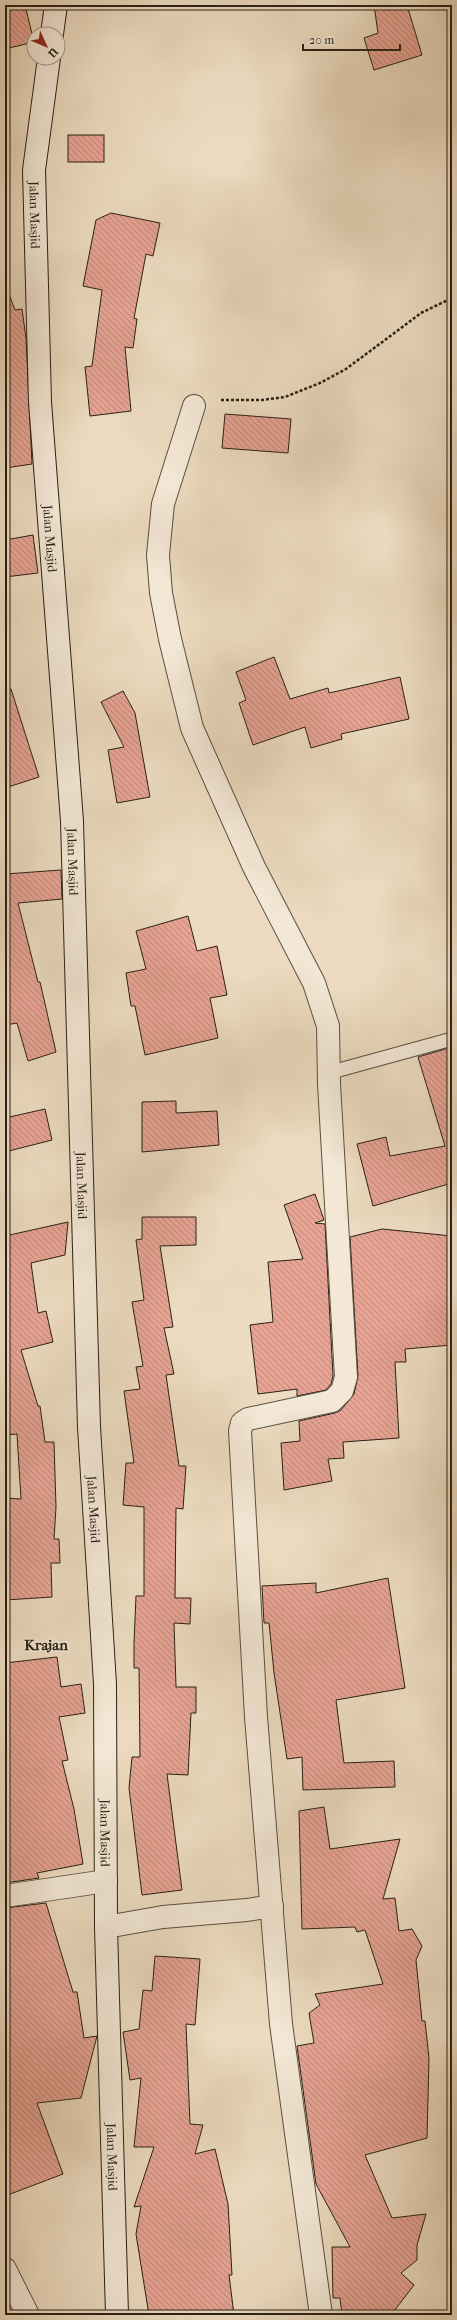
<svg xmlns="http://www.w3.org/2000/svg" width="457" height="2320" font-family="'IM FELL French Canon',serif">
<style>
.building{fill:url(#building-back-hatch);stroke:#282016}
.lines{fill:none;stroke-linecap:round;stroke-linejoin:round}
.lane-casing{stroke:#594f40;stroke-width:15}
.street-casing{stroke:#594f40;stroke-width:24}
.secondary-casing{stroke:#282016;stroke-width:24}
.path{stroke:#282016;stroke-width:2.5;stroke-dasharray:3 2;stroke-linecap:butt}
.lane{stroke:#f3e8d6;stroke-width:13}
.street{stroke:#f3e8d6;stroke-width:22}
.secondary{stroke:#f3e8d6;stroke-width:22}
.labels{text-anchor:middle;dominant-baseline:central;stroke-width:3.5;stroke-linejoin:round;paint-order:stroke}
.street-label{font-size:13px;fill:#282016;stroke:#f3e8d6}
.quarter-label{font-size:15px;font-weight:bold;fill:#282016;stroke:#f3e8d6}
</style>
<defs>
<pattern id="building-back-hatch" width="6" height="6" patternUnits="userSpaceOnUse"><rect width="6" height="6" fill="#e7a494"/><path d="M-1 5l2 2M0 0l6 6M5-1l2 2" fill="none" stroke="#bb8578"/></pattern>
</defs>
<rect width="100%" height="100%" fill="#ecdbc0"/>
<filter id="stains"><feTurbulence type="fractalNoise" baseFrequency=".005" numOctaves="4"/><feColorMatrix values="0 0 0 0 .2 0 0 0 0 .09 0 0 0 0 .02 0 0 0 .5 -.17"/></filter>
<radialGradient id="worn" r=".72"><stop offset=".6" stop-color="#630" stop-opacity="0"/><stop offset="1" stop-color="#630" stop-opacity=".3"/></radialGradient>
<g class="building">
<path d="M5,5h20l9,37 -29,7z"/>
<path d="M374,5h33l15,50 -48,15 -10,-32 14,-5z"/>
<rect x="68" y="135" width="36" height="27"/>
<path d="M111,213l49,10 -7,33 -7,-2 -12,64 3,1 -4,29 -8,-1 6,64 -41,5 -5,-49 7,-1 10,-76 -19,-4 13,-66z"/>
<path d="M7,289l8,21 7,-1 4,29 6,126 -27,4v-178z"/>
<path d="M225,414l66,5 -3,34 -66,-5z"/>
<path d="M33,535l5,38 -33,4v-37z"/>
<path d="M274,657l16,42 38,-11 1,5 71,-16 9,42 -68,15 1,5 -31,9 -6,-21 -52,18 -14,-42 7,-3 -10,-28z"/>
<path d="M11,689l28,88 -34,11v-98z"/>
<path d="M123,691l12,22 15,84 -33,6 -9,-53 16,-3 -23,-45z"/>
<path d="M61,870l1,29 -44,4 20,79h2l16,70 -28,9 -11,-38 -12,2v-151z"/>
<path d="M188,916l9,35 20,-5 10,49 -17,3 8,40 -73,17 -10,-49h-4l-5,-33 20,-4 -10,-38z"/>
<path d="M452,1047v136l-79,23 -16,-62 29,-7 4,19 55,-10 -27,-89z"/>
<path d="M176,1101v12l41,-2 2,34 -77,7v-50z"/>
<path d="M45,1109l7,31 -47,12v-34z"/>
<path d="M315,1194l9,26 -9,3 10,1 8,152 -2,8 -5,6 -29,6v-7l-39,5 -8,-69 23,-3 -5,-60 35,-3 -19,-54z"/>
<path d="M142,1217h54v28l-36,1 13,81 -9,1 10,46 -8,1 13,91h7l-3,43 -7,-1 -1,90h16l-1,26 -16,-1 2,64h20v26h-5l-3,62 -21,-1 15,116 -40,5 -13,-107 3,-31h8l-1,-89h-5v-25l2,-47h8v-89l-21,-2 3,-42h8l-10,-72 16,-2 -4,-22 7,-1 -11,-64 12,-2 -8,-60 6,-1z"/>
<path d="M68,1222l-3,33 -34,8 7,50 8,-2 7,31 -32,8 17,56h2l5,36h9l2,65 -2,32h5l1,24h-9l1,34 -47,3v-102l16,1 -4,-65 -12,1v-199z"/>
<path d="M382,1229l70,7v109l-47,4 1,13h-11l4,76 -56,4 1,16 -16,1 4,22 -48,9 -3,-47 19,-2 -1,-20 36,-8 6,-3 13,-16 4,-18 -8,-139z"/>
<path d="M388,1578l17,110 -69,12 8,63 50,-2 1,26 -92,3 -1,-33 -15,2 -13,-86 -5,-50h-5l-2,-37 54,-3v10z"/>
<path d="M57,1657l4,30 20,-3 4,29 -26,4 9,43 -6,1 12,48 9,55 -46,9 2,5 -34,5v-220z"/>
<path d="M324,1807l6,42 70,-10 -17,60 12,-1 4,33 13,-2 10,17 -6,14 6,61h3l4,37 -2,80 -62,17 27,63 34,-4 -9,31v15l-16,13 13,12 -23,30h-49l-2,-17h-7l-1,-51h18l-34,-63 -19,-138 17,-3 -5,-30 11,-8 -5,-11 68,-10 -18,-54 -8,2 -2,-5 -53,2 -3,-118z"/>
<path d="M46,1903l27,89h4l7,46 13,-2 -16,62 -44,5 26,71 -58,22v-288z"/>
<path d="M155,1956l45,3 -5,66 -9,-1 4,100 13,1 -8,29 20,-5 13,55 4,71h-3l5,40h-85l-13,-81 5,-28 -7,1 20,-60h-20l7,-69 -11,2 -7,-48 16,-3 4,-39 9,1z"/>
</g>
<g class="lines">
<defs>
<path id="lane" d="M328,1073l124,-34"/>
<g id="street">
<path d="M194,406l-31,98 -5,51 3,38 9,46 22,89 62,139 60,116 14,43 1,58 17,293 -4,14 -10,10 -84,18 -6,4 -2,8 16,286 25,307 40,291"/>
<path d="M5,1896l101,-15"/>
<path d="M106,1927l57,-10 84,-7 25,-4"/>
<path d="M5,2269l23,46"/>
</g>
<g id="secondary">
<path d="M52,34l4,-29"/>
<path id="s1" d="M49,58l-15,112 6,232 32,419 17,606 16,257 1,243 11,388"/>
</g>
</defs>
<use href="#lane" class="lane-casing"/>
<use href="#street" class="street-casing"/>
<use href="#secondary" class="secondary-casing"/>
<path class="path" d="M221,400h41l23,-3 35,-14 26,-14 75,-56 31,-15"/>
<use href="#lane" class="lane"/>
<use href="#street" class="street"/>
<use href="#secondary" class="secondary"/>
</g>
<g class="labels">
<g class="street-label">
<text stroke="none"><textPath href="#s1" startOffset="158">Jalan Masjid</textPath></text>
<text stroke="none"><textPath href="#s1" startOffset="482">Jalan Masjid</textPath></text>
<text stroke="none"><textPath href="#s1" startOffset="806">Jalan Masjid</textPath></text>
<text stroke="none"><textPath href="#s1" startOffset="1130">Jalan Masjid</textPath></text>
<text stroke="none"><textPath href="#s1" startOffset="1454">Jalan Masjid</textPath></text>
<text stroke="none"><textPath href="#s1" startOffset="1778">Jalan Masjid</textPath></text>
<text stroke="none"><textPath href="#s1" startOffset="2102">Jalan Masjid</textPath></text>
</g>
<g class="quarter-label">
<text x="46" y="1645">Krajan</text>
</g>
</g>
<rect width="457" height="2320" fill="none" stroke="#ecdbc0" stroke-width="20"/>
<rect x="6" y="6" width="445" height="2308" fill="none" stroke="#282016" stroke-width="2"/>
<rect x="10" y="10" width="437" height="2300" fill="none" stroke="#282016"/>
<g transform="translate(46 46) rotate(134)"><circle r="19" fill="#f3e8d6" stroke="#a29889"/>
<path d="M0-3L7 15L0 10L-7 15Z" fill="#8f2418"/>
<text y="-6" font-size="11" font-weight="bold" text-anchor="middle" fill="#282016">U</text>
</g>
<path d="M303 44v6h97v-6" fill="none" stroke="#282016" stroke-width="2"/>
<text x="309" y="44" font-size="12" fill="#282016" stroke="#f3e8d6" stroke-width="3" paint-order="stroke">20 m</text>
<rect width="100%" height="100%" filter="url(#stains)"/>
<rect width="100%" height="100%" fill="url(#worn)"/>
</svg>
